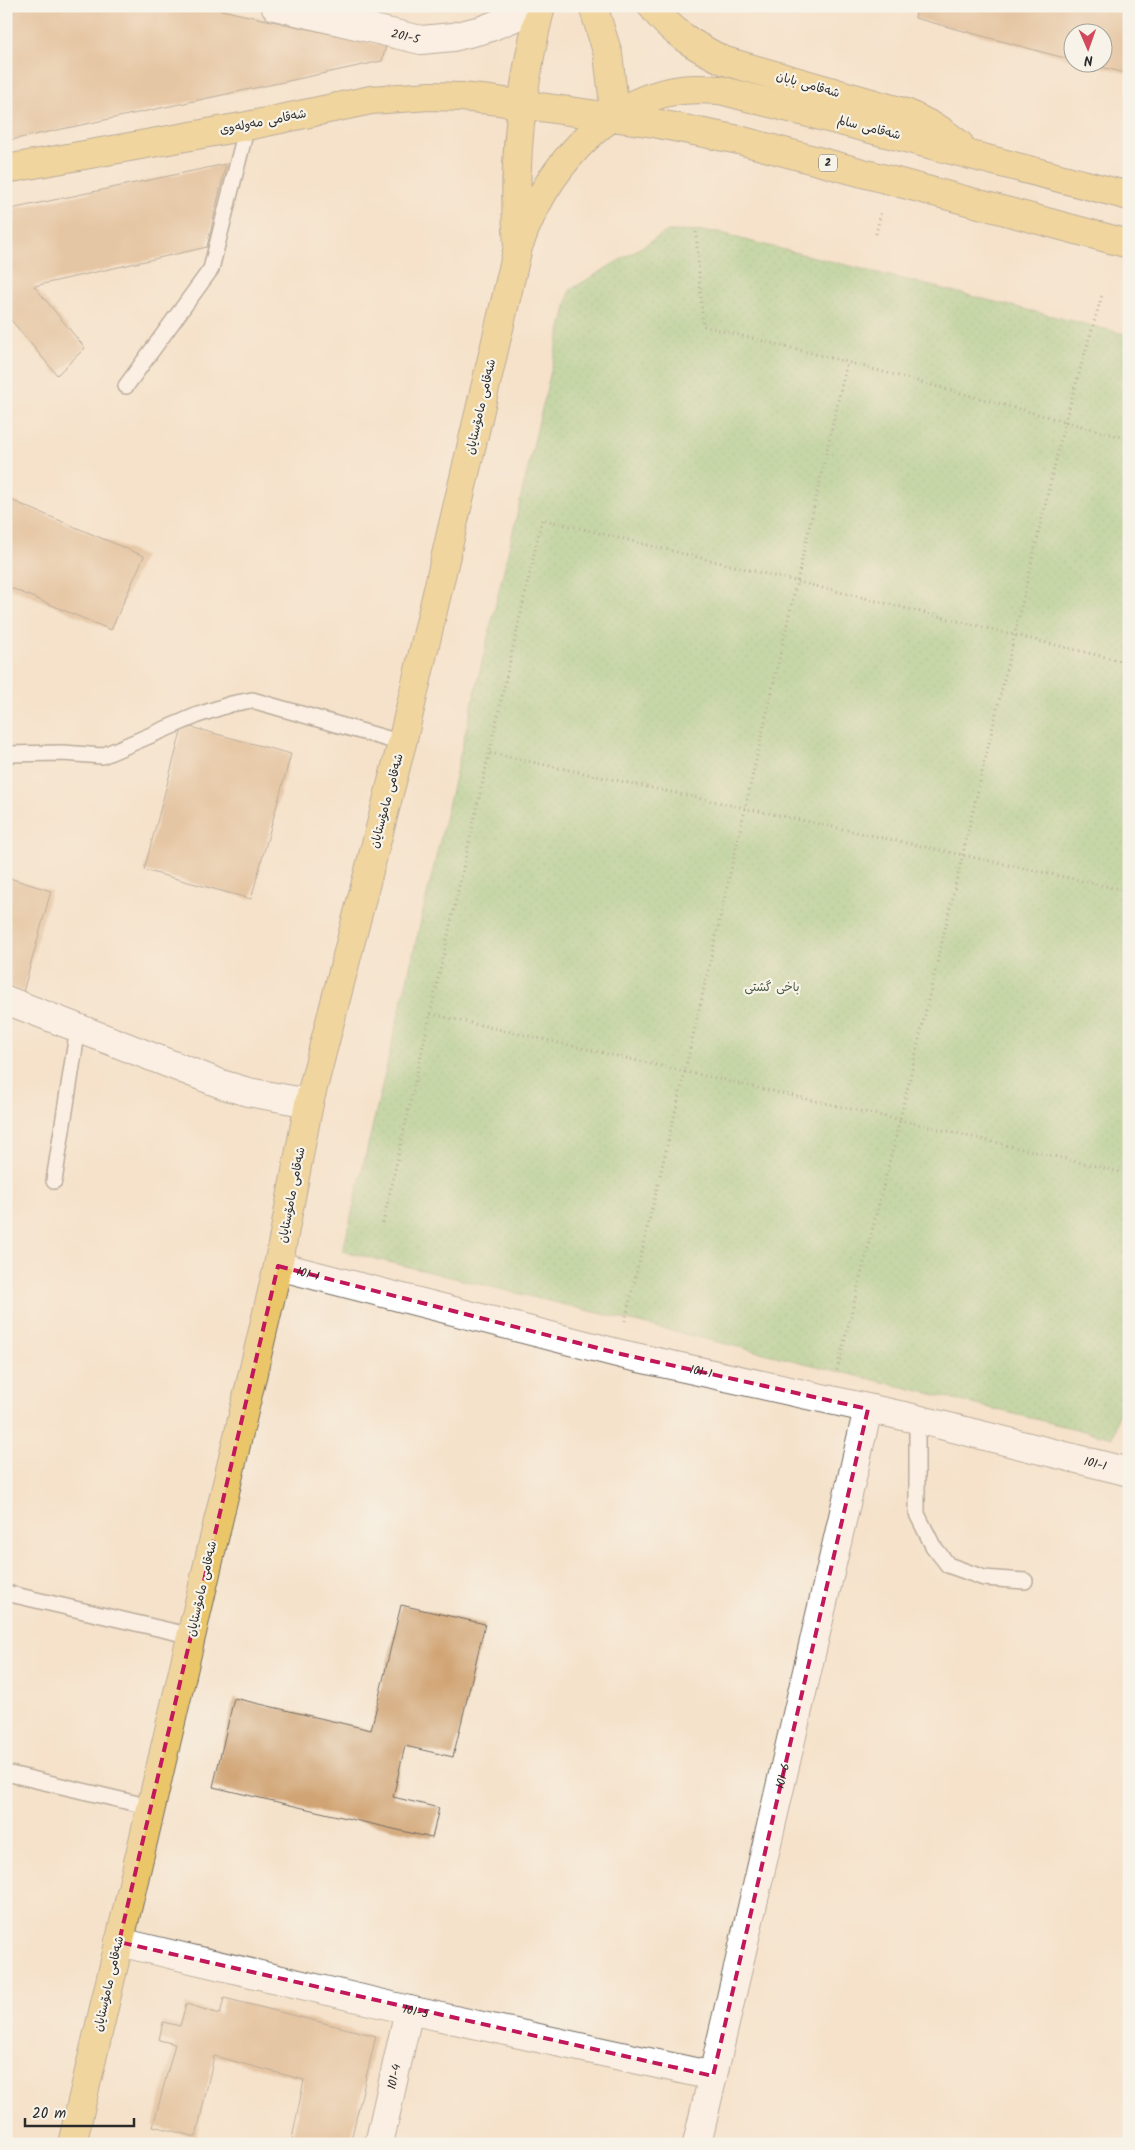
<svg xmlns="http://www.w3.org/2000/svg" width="1135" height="2150" font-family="Kalam,'Playpen Sans Arabic',sans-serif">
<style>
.park{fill:url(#park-dots);stroke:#5c7a54}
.building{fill:#d1a474}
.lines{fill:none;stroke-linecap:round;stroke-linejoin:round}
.service-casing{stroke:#726b63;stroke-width:18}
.minor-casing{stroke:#726b63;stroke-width:30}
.primary-casing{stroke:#726b63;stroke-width:30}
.path{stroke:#726b63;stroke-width:3;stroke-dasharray:1 4;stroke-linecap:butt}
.service{stroke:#fff;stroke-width:15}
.minor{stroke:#fff;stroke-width:28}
.primary{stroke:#ebc669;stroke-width:28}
.marked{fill:none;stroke:#c2185b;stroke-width:4;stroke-dasharray:10 6;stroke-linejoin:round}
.labels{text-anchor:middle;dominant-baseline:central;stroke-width:4.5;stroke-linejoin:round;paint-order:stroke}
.shield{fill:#f7f3e8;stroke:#686764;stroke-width:1}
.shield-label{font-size:11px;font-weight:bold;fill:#2b2b2b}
.street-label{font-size:12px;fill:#2b2b2b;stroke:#f7f3e8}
.park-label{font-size:12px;fill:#495a44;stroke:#f7f3e8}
</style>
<defs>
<pattern id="park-dots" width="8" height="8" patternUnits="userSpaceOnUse" patternTransform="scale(1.25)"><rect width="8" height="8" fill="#8ec87d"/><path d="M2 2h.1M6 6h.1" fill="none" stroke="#74a367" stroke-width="1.8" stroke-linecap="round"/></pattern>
</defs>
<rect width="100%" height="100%" fill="#f7f3e8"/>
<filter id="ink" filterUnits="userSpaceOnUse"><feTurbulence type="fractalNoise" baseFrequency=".02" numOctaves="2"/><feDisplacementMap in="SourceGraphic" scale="10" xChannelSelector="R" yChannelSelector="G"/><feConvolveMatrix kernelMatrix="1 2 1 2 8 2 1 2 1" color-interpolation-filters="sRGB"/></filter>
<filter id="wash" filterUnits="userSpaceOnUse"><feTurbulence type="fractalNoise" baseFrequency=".0096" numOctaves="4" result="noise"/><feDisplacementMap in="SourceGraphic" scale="20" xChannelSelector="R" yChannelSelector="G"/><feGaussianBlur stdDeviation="1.12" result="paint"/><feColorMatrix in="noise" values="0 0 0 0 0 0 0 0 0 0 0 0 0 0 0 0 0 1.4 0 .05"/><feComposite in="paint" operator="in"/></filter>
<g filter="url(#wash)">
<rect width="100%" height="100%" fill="#f5e2cb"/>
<path class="park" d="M668,231l51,1 22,7 388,96v1033l-16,70 -770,-187 227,-961z"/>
<g id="blocks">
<g class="building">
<path d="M6,6h197l183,40 -4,15 -376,80z"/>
<path d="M918,6h211v68l-43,-11 16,-1v-30h-30v28l-157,-42z"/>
<path d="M226,164l-19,83 -173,39 51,62 -28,27 -51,-61v-104z"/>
<path d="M6,498l138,58 -33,74 -105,-44z"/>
<path d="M183,725l108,29 -40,145 -107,-29z"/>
<path d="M6,877l45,14 -28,101 -17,-6z"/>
<path d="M401,1605l84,19 -32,133 -48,-11 -12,51 46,11 -7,30 -219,-51 21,-89 137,32z"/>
<path d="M224,1998l152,38 -26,108h-59l13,-64 -90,-24 -18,81 -43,-11 22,-82 -16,-4 4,-18 17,4 6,-22 34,10z"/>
</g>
</g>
</g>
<g filter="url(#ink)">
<use href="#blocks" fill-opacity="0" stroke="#726b63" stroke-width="1"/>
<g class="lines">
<defs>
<g id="service">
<path d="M126,386l85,-117 36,-143"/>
<path d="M6,754l57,-1 39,3 96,-41 33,-11 21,-4 150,43"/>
<path d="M54,1181l24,-153"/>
<path d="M917,1419v95l16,32 15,19 36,13 41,3"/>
<path d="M6,1593l186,43"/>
<path d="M6,1773l145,34"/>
</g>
<g id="minor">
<path id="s1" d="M275,6l146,34 32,-3 32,-8 30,-12 17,-11"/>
<path d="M6,1000l218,85 24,7 61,11"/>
<path id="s2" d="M278,1266l343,88 296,65 212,53"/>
<path id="s3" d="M119,1942l290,68 304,66"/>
<path id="s4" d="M379,2144l30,-134"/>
<path id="s5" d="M697,2144l171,-735"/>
</g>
<g id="primary">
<path d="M593,6l15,48 5,42 -2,22"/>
<path d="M652,6c18,26 46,42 73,55l181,52 34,17 19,14"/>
<path d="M6,169l241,-43 124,-26 59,-4 31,1 30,3 163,23 85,17 390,104"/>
<path d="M520,242c24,-67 80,-138 154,-151 16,-3 30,-2 46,-1l409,106"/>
<path d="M72,2144l206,-878 31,-163 93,-360 116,-496c-6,-82 3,-161 23,-241"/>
</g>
</defs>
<use href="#service" class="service-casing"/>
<use href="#minor" class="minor-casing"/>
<use href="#primary" class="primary-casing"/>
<g class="path">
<path d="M696,232l7,94 144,36 282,77"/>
<path d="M876,234l5,-23"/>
<path d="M490,753l639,138"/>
<path d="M431,1014l469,106 229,54"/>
<path d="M383,1223l159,-704 587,144"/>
<path d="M625,1321l60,-250 162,-709"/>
<path d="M837,1370l63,-250 165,-699 37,-126"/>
</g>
<use href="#service" class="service"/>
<use href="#minor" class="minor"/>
<use href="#primary" class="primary"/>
</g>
</g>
<path d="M0 0H1135V2150H0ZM278,1266l343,88 247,55 -155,667 -594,-134z" fill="#f5e2cb" fill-opacity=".55" fill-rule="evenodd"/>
<path class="marked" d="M278,1266l343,88 247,55 -155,667 -594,-134z"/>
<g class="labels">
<rect class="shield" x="819" y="154.5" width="18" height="17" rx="4"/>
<g class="shield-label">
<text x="828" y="163">2</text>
</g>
<g class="street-label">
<text stroke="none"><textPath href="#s1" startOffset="134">201-5</textPath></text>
<text transform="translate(808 85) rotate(16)">شەقامی بابان</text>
<text transform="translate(263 122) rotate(-11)">شەقامی مەولەوی</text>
<text transform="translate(869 128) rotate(14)">شەقامی سالم</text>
<text transform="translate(481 407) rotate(-77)">شەقامی مامۆستایان</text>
<text transform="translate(387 801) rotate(-75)">شەقامی مامۆستایان</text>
<text transform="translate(292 1195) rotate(-79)">شەقامی مامۆستایان</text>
<text stroke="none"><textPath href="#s2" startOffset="31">101-1</textPath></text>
<text stroke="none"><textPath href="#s2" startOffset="436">101-1</textPath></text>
<text stroke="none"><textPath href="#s2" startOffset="841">101-1</textPath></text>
<text transform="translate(202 1589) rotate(-77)">شەقامی مامۆستایان</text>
<text stroke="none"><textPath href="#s5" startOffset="378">101-6</textPath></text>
<text transform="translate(109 1984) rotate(-77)">شەقامی مامۆستایان</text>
<text stroke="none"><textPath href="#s3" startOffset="305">101-5</textPath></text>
<text stroke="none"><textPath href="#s4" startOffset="69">101-4</textPath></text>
</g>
<g class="park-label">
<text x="772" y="987">باخی گشتی</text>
</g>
</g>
<rect width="1135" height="2150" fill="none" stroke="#f7f3e8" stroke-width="25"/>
<g transform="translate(1088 48) rotate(178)"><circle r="24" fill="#f7f3e8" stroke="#a5a39c"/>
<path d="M0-4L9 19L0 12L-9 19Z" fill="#d1495b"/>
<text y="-8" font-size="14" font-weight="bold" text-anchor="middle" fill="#2b2b2b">N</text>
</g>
<path d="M25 2118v8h109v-8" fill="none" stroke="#2b2b2b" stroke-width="2.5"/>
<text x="32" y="2118" font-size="15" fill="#2b2b2b" stroke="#f7f3e8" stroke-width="4" paint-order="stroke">20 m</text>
</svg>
